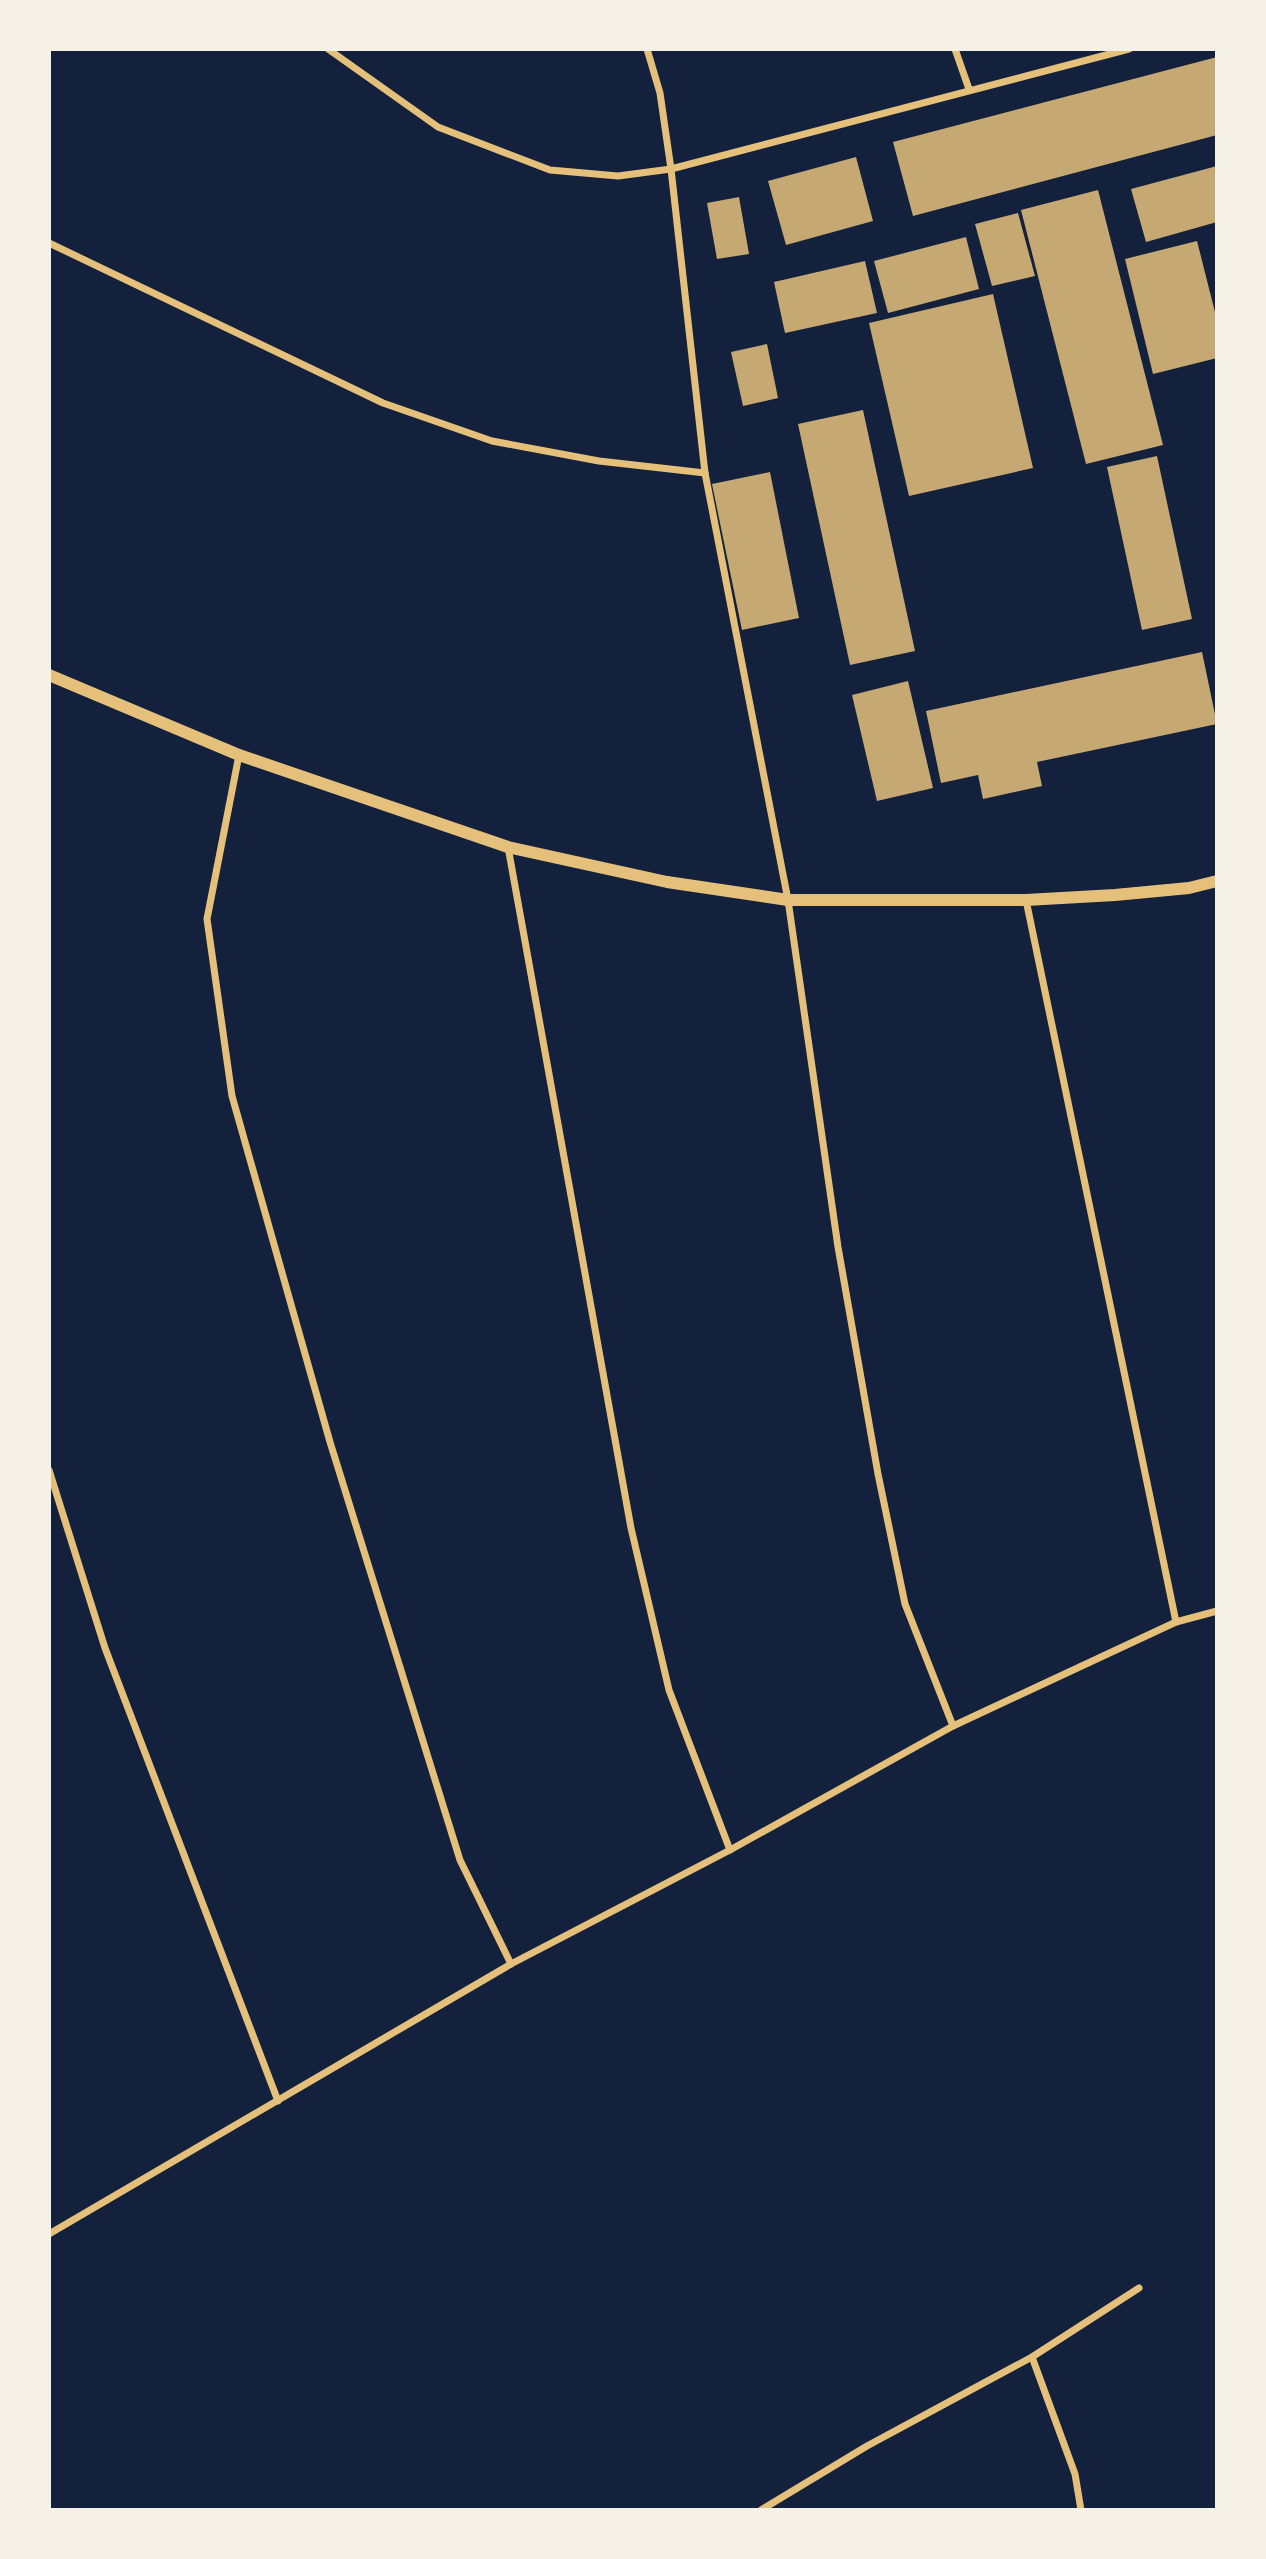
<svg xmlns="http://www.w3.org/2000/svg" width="1266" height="2559" font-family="Mulish,sans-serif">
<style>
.building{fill:#c6a872}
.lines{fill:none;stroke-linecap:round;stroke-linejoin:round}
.minor{stroke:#e5c07b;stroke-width:7}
.tertiary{stroke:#e5c07b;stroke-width:12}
</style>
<rect width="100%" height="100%" fill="#14213d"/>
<g class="building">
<path d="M1217,57v78l-304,81 -20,-74z"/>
<path d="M856,157l17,64 -87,24 -18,-64z"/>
<path d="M1217,166v56l-71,20 -15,-53z"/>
<path d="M1098,190l65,255 -77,19 -65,-254z"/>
<path d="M739,197l10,57 -32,5 -10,-56z"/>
<path d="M1018,213l17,63 -43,10 -17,-62z"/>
<path d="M966,237l13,52 -91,24 -14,-52z"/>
<path d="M1197,241l20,79v38l-64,16 -28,-115z"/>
<path d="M865,261l12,52 -92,20 -11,-51z"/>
<path d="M993,294l40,174 -124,28 -40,-173z"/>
<path d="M767,344l11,54 -35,8 -12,-54z"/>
<path d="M863,410l52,241 -65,14 -52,-241z"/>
<path d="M1157,456l35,163 -50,11 -35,-163z"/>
<path d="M770,472l29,146 -57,12 -30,-146z"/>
<path d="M1202,652l15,72 -180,38 5,24 -59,13 -5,-24 -37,8 -15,-72z"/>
<path d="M908,681l25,107 -56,13 -25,-106z"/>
</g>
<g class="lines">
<g class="minor">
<path d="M328,49l110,78 112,43 68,6 53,-7 458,-120"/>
<path d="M647,49l13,44 11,76 34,304 83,427 50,347 40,227 27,130 48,122"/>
<path d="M955,49l14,40"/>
<path d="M49,243l334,160 109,38 107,20 106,12"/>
<path d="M239,755l-32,164 25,177 98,346 130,418 51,104"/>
<path d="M508,847l123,681 38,162 61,160"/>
<path d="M1026,900l150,722"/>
<path d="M49,1470l56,178 173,453"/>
<path d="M49,2234l462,-270 219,-114 223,-124 223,-104 41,-11"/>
<path d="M1032,2357l43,117 6,36"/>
<path d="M761,2510l106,-64 165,-89 107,-69"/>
</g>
<path class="tertiary" d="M49,675l190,80 269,92 159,35 121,18h238l89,-5 74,-7 28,-7"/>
</g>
<rect width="1266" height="2559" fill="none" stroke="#f6f1e7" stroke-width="102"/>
</svg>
